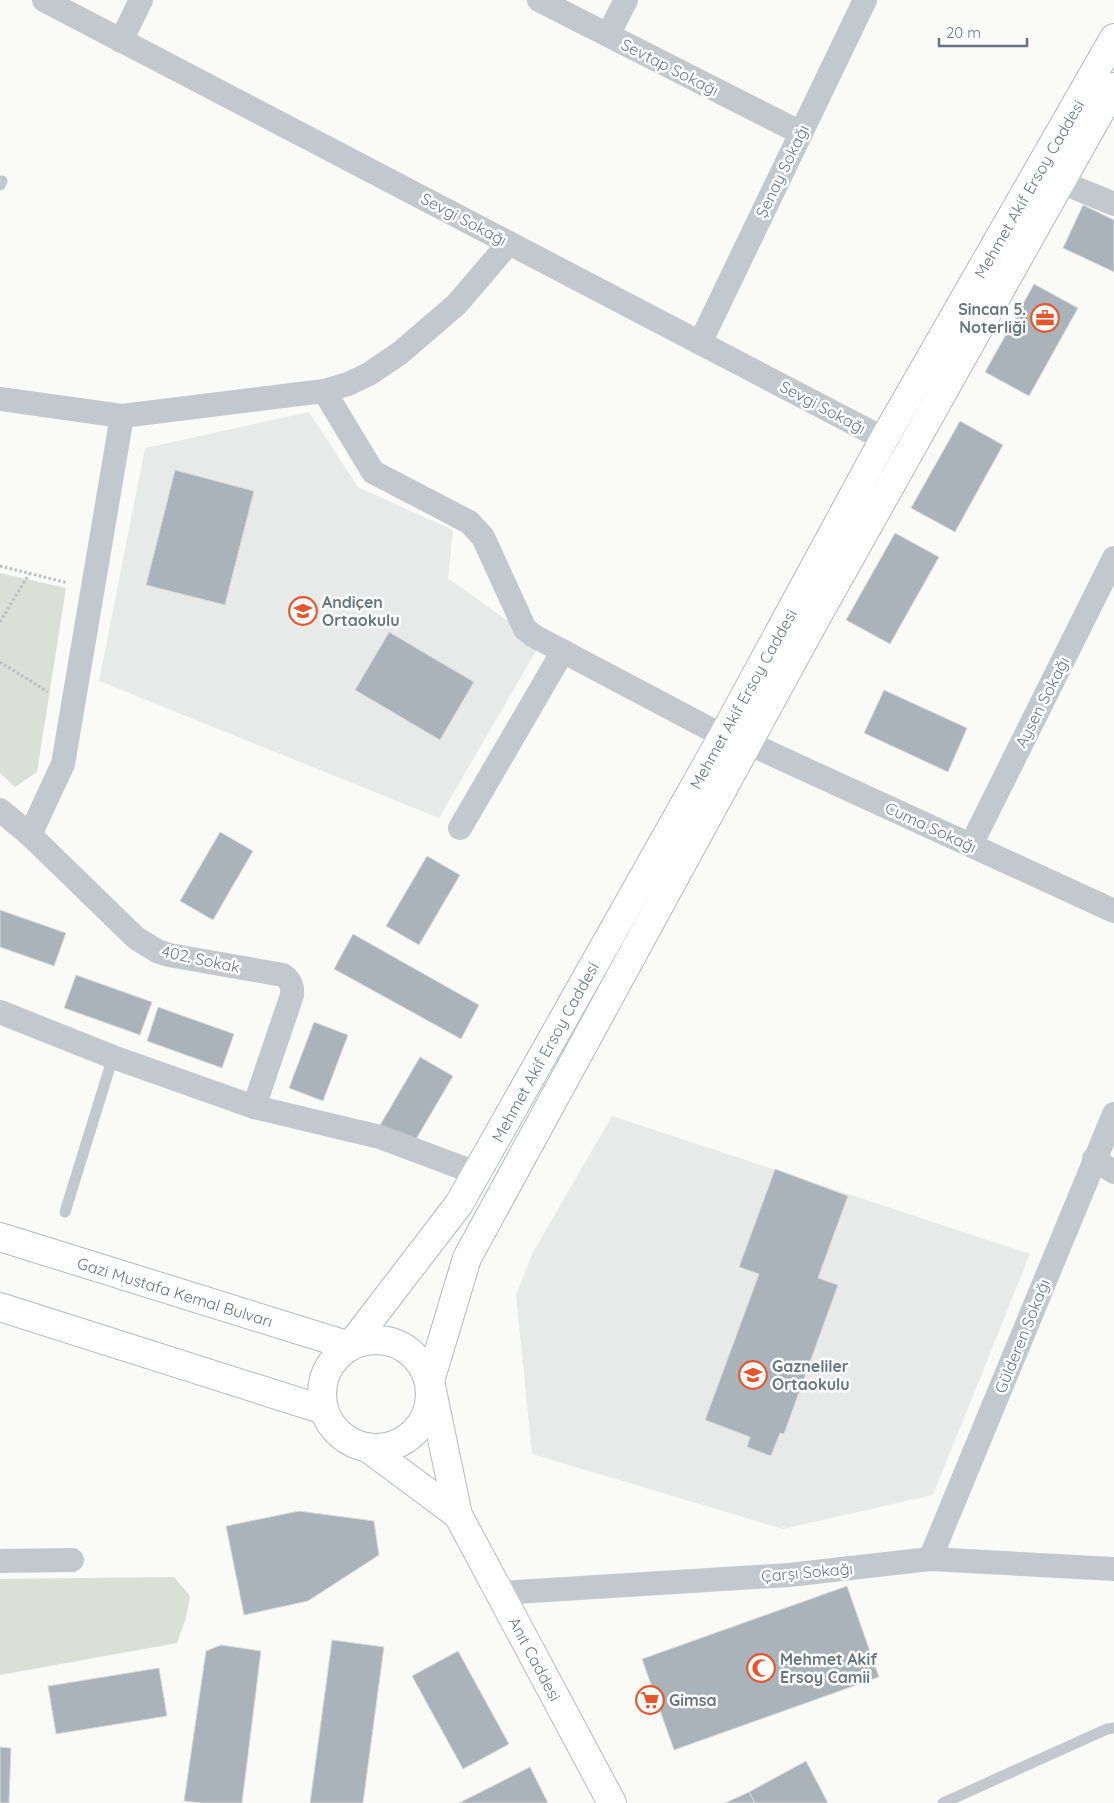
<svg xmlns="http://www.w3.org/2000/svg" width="1114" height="1803" font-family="Quicksand,sans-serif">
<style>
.built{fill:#e8e9e9}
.green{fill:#dadfd7}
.building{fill:#aab3b9;stroke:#dcdcda}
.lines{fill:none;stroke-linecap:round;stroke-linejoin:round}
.secondary-casing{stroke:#b3babf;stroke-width:30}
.path{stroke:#bbbfc2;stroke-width:3;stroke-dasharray:2.5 2.5;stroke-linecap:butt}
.service{stroke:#c3c8cc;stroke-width:11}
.minor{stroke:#c3c8cc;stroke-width:24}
.secondary{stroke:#fff;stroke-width:28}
.labels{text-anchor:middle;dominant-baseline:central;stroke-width:5;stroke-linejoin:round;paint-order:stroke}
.street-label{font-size:16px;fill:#657683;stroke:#fff}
.poi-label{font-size:16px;font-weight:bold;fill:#657683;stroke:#fff;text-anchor:start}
</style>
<rect width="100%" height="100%" fill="#fafaf8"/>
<g class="built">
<path d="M309,412l49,75 95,43 -5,48 92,66 -101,174 -340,-137 46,-233z"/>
<path d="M612,1116l418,138 -97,241 -150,34 -251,-75 -16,-159 16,-41z"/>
</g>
<g class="green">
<path d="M0,573l66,15 -29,184 -22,15 -15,-14z"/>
<path d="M174,1577l16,19 -4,22 -9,25 -177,32v-96z"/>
</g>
<g class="building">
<path d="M1083,205l31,15v52l-51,-24z"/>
<path d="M1034,284l44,24 -49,88 -44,-24z"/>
<path d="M960,421l43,24 -48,87 -44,-24z"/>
<path d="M175,470l79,21 -29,114 -79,-20z"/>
<path d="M895,533l44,24 -49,87 -44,-24z"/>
<path d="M389,632l85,50 -34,58 -85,-50z"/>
<path d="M884,690l83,38 -19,44 -84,-39z"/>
<path d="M220,832l33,19 -40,69 -33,-19z"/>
<path d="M427,856l33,19 -41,70 -33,-19z"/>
<path d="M0,910l66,23 -12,33 -54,-19z"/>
<path d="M353,934l126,71 -18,34 -127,-70z"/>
<path d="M76,975l76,27 -12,33 -76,-27z"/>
<path d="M158,1007l76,27 -12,34 -75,-27z"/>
<path d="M314,1022l34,13 -25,66 -34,-13z"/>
<path d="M420,1057l33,19 -41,70 -33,-19z"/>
<path d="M775,1169l73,27 -30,82 20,7 -54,149 -4,-1 -9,23 -24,-9 3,-10 -45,-17 54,-146 -20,-7z"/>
<path d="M299,1511l75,10 5,34 -71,46 -64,14 -18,-89z"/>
<path d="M847,1586l32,91 -205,73 -32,-91z"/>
<path d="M332,1640l52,7 -21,156h-53z"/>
<path d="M221,1645l40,6 -19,152h-41l-17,-2 22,-150z"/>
<path d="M458,1651l51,93 -46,25 -51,-93z"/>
<path d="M159,1668l8,48 -111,18 -8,-48z"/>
<path d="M0,1747l11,1 -2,55h-9z"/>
<path d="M806,1761l22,42h-73l-6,-11z"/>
<path d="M530,1767l18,36h-89z"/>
<path d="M749,1792l6,11h-30z"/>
</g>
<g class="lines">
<defs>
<g id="secondary">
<path d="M0,1237l350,109 109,-142 264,-468 161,-297 230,-401"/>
<path d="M0,1307l324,103"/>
<circle cx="376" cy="1394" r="54"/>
<path d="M368,1448l90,67"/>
<path d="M612,1803l-154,-288 -28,-134 37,-123 343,-629 304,-542"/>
</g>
</defs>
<use href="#secondary" class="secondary-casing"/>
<g class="path">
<path d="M0,566l68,17"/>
<path d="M0,622l29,-48"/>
<path d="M0,662l48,30"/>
</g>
<g class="service">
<path d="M0,185l2,-4"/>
<path d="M65,1212l48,-155"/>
<path d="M943,1803l164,-74 7,-1"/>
</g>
<g class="minor">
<path d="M44,0l840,439"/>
<path d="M539,0l262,133"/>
<path d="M608,35l18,-35"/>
<path d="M121,41l20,-41"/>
<path d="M1061,182l53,22"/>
<path d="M700,343l165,-343"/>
<path d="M324,391l49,81 96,50 14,15 42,92 9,7 189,100"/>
<path d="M0,399l122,17 202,-25 24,-7 21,-10 31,-21 57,-49 52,-61"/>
<path d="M748,743l366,168"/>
<path d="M0,810l30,25 106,103 21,13 12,4 114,20c7,5 10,10 9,20l-38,112"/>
<path d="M460,828l103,-177"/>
<path d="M30,835l33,-71 59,-348"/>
<path d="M971,845l143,-287"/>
<path d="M0,1012l113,45 141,50 126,30 96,36"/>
<path d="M1094,1159l20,13"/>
<path d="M930,1559l184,-445"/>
<path d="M0,1561l72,-1"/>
<path d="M500,1593l289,-18 141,-16 184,10"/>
</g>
<use href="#secondary" class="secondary"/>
</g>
<defs>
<symbol id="office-ring" viewBox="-11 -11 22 22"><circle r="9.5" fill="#fff" stroke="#e4572e" stroke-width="1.5"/><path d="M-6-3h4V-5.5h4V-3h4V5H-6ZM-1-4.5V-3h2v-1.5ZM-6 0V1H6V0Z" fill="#e4572e"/></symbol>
<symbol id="school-ring" viewBox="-11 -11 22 22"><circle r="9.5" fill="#fff" stroke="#e4572e" stroke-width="1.5"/><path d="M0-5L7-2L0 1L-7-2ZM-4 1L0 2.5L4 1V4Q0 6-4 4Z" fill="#e4572e"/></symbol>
<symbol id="mosque-ring" viewBox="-11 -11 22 22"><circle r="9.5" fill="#fff" stroke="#e4572e" stroke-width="1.5"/><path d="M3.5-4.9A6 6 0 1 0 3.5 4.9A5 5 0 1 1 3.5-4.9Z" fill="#e4572e"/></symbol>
<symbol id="supermarket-ring" viewBox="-11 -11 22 22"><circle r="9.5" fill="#fff" stroke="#e4572e" stroke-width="1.5"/><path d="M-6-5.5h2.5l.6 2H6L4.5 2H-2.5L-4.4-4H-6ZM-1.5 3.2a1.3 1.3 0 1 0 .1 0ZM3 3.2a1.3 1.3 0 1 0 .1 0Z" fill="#e4572e"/></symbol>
</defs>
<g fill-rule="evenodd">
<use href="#office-ring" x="1029" y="302" width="32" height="32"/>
<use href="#school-ring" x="287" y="595" width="32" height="32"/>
<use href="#school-ring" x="737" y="1359" width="32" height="32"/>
<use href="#mosque-ring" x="745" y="1652" width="32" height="32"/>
<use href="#supermarket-ring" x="634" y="1684" width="32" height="32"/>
</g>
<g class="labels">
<g class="street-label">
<text transform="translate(670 67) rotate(27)">Sevtap Sokağı</text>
<text transform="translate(782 171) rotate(-64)">Şenay Sokağı</text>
<text transform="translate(1029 189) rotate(-60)">Mehmet Akif Ersoy Caddesi</text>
<text transform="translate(464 219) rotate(28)">Sevgi Sokağı</text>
<text transform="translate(823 407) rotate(28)">Sevgi Sokağı</text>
<text transform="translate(743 699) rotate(-61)">Mehmet Akif Ersoy Caddesi</text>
<text transform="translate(1042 702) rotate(-63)">Aysen Sokağı</text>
<text transform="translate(931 827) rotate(25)">Cuma Sokağı</text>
<text transform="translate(201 959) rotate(12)">402. Sokak</text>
<text transform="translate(545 1052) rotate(-61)">Mehmet Akif Ersoy Caddesi</text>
<text transform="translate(175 1292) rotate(17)">Gazi Mustafa Kemal Bulvarı</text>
<text transform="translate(1022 1336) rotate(-68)">Gülderen Sokağı</text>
<text transform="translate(807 1572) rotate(-5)">Çarşı Sokağı</text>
<text transform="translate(535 1659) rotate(62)">Anıt Caddesi</text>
</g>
<g class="poi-label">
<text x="1026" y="309" text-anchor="end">Sincan 5.<tspan x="1026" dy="18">Noterliği</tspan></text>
<text x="322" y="602">Andiçen<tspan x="322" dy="18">Ortaokulu</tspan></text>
<text x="772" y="1366">Gazneliler<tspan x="772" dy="18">Ortaokulu</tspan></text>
<text x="780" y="1659">Mehmet Akif<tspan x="780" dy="18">Ersoy Camii</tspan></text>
<text x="669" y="1700">Gimsa</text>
</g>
</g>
<path d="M939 38v8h88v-8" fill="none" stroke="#657683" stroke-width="2.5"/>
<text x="946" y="38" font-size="15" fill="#657683" stroke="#ffffff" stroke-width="4" paint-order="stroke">20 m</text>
</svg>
